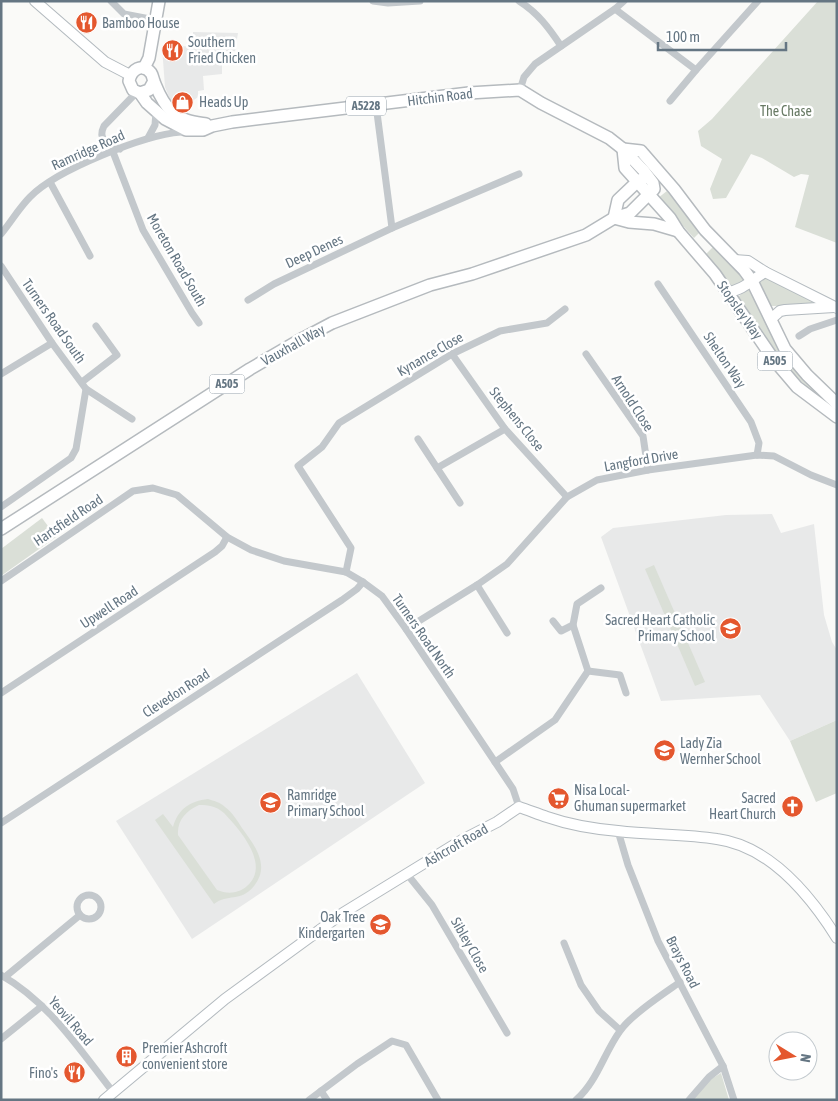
<svg xmlns="http://www.w3.org/2000/svg" width="838" height="1101" font-family="'Asap Condensed',sans-serif">
<style>
.built{fill:#e8e9e9}
.green{fill:#dadfd7;fill-rule:evenodd}
.lines{fill:none;stroke-linecap:round;stroke-linejoin:round}
.secondary-casing{stroke:#b3babf;stroke-width:12}
.primary-casing{stroke:#b5babe;stroke-width:14}
.street{stroke:#c3c8cc;stroke-width:7}
.secondary{stroke:#fff;stroke-width:10}
.primary{stroke:#fff;stroke-width:11}
.labels{text-anchor:middle;dominant-baseline:central;stroke-width:5;stroke-linejoin:round;paint-order:stroke}
.shield{fill:#fff;stroke:#939fa8;stroke-width:1}
.shield-label{font-size:12px;font-weight:bold;fill:#657683}
.poi-label{font-size:14px;fill:#657683;stroke:#fff;text-anchor:start}
.street-label{font-size:14px;fill:#657683;stroke:#fff}
.park-label{font-size:14px;fill:#687a64;stroke:#fff}
</style>
<rect width="100%" height="100%" fill="#fafaf8"/>
<g class="built">
<path d="M193,32l45,1 -3,18h-13v23l-19,2 1,14 -6,1v6l-18,13 -10,-11 -5,-12 -3,-40 31,-1z"/>
<path d="M772,514l9,19 33,-9 10,91 8,27 5,8v70l-47,21 -30,-46 -99,6 -60,-164 12,-9 113,-13z"/>
<path d="M357,673l68,110 -233,156 -76,-118z"/>
</g>
<g class="green">
<path d="M818,1h19v242l-42,-16 14,-52 -8,-1 -7,3 -32,-19 -11,-4 -25,44 -13,1 -3,-10 12,-30 -21,-13 -3,-15 14,-12z"/>
<path d="M667,191l33,41 -6,6 -36,-40z"/>
<path d="M713,247l32,33 -1,3 -13,4 -26,-32z"/>
<path d="M765,278l5,1 44,23v2l-18,2h-26l-11,-23 1,-4z"/>
<path d="M748,288l2,1 21,44 66,75v4c-15,-12 -31,-25 -44,-39 -20,-24 -37,-51 -55,-76z"/>
<path d="M42,518l14,19 -55,39v-27z"/>
<path d="M654,565l51,117 -10,4 -50,-117z"/>
<path d="M837,720v73l-21,9 -26,-61z"/>
<path d="M208,799c6,2 12,3 17,8 7,5 12,13 17,21 12,17 29,37 12,58 -14,17 -26,7 -40,18l-59,-84 8,-6 10,13c5,-18 17,-26 35,-28zM199,805c10,0 17,1 25,8 16,17 47,52 23,73 -9,8 -20,8 -30,4l-39,-55c-1,-15 8,-24 21,-30z"/>
<path d="M721,1073l8,27h-36l15,-19z"/>
</g>
<g class="lines">
<defs>
<g id="secondary">
<path d="M35,1l70,61 25,13"/>
<path d="M734,260l14,1 17,11 72,36"/>
<path d="M727,292c15,-1 26,-13 38,-20"/>
<path d="M771,319l9,-8 5,-1 49,-3"/>
<path d="M104,1100l121,-101 118,-86 119,-73 35,-18 22,-15c9,3 19,7 28,10 23,8 48,12 71,14 33,4 67,3 99,8 53,7 93,56 120,99"/>
</g>
<g id="primary">
<path d="M144,68l5,-10 10,-57"/>
<path d="M154,81l-5,9 -9,3 -7,-3 -4,-9c2,-11 13,-19 22,-8 2,3 2,7 4,11 4,10 9,21 18,29 10,8 21,9 33,11"/>
<path d="M623,149l2,19 45,50 8,13 37,43 59,86 23,27 40,30"/>
<path d="M623,149l18,2 33,38 31,41 39,40 8,11 33,68 22,26 30,29"/>
<path d="M614,218l4,-18 20,-19 6,-3"/>
<path d="M614,218l15,4 25,2 24,7"/>
<path d="M1,529l249,-160 48,-28 34,-18 98,-38 42,-11 114,-39 28,-17 16,-5 24,-24 -1,-6 -9,-12 -21,-22 -14,-11 -68,-35 -21,-13 -51,3 -189,23 -48,6 -20,4 -9,4h-17l-21,-11 -18,-16 -7,-10"/>
</g>
</defs>
<use href="#secondary" class="secondary-casing"/>
<use href="#primary" class="primary-casing"/>
<g class="street">
<path d="M111,1l13,13 31,6"/>
<path d="M373,1l15,2 32,-2"/>
<path d="M519,1c19,12 30,27 42,45"/>
<path d="M615,9l81,61"/>
<path d="M520,90l4,-13 11,-13 80,-55 9,-8"/>
<path d="M670,101l26,-31 62,-69"/>
<path d="M376,105l16,123"/>
<path d="M148,138l7,-13 1,-13"/>
<path d="M120,149c-12,-5 -23,-9 -16,-23l33,-34"/>
<path d="M113,152l30,78 49,83 7,10"/>
<path d="M50,182l40,74"/>
<path d="M1,234c10,-12 18,-26 29,-37 26,-27 114,-62 151,-65l5,-2"/>
<path d="M1,266l51,77 34,46 -10,60 -5,9 -70,49"/>
<path d="M658,284l93,138 8,21 -2,12"/>
<path d="M248,300l26,-16 118,-56 127,-54"/>
<path d="M799,336l11,-7 27,-9"/>
<path d="M452,354l53,75 62,68"/>
<path d="M586,354l57,82 5,34"/>
<path d="M1,374l51,-31"/>
<path d="M82,382l35,-27 -21,-29"/>
<path d="M86,389l46,30"/>
<path d="M418,439l42,64"/>
<path d="M437,468l68,-39"/>
<path d="M346,572l5,-24 -53,-82 24,-19 17,-24 113,-69 48,-23 47,-8 18,-14"/>
<path d="M1,581l132,-90 20,-3 24,7 50,42 24,13 33,11 62,11 17,10 19,14 24,33 89,133 18,27 6,18"/>
<path d="M477,585l30,48"/>
<path d="M553,621l8,10 12,-6"/>
<path d="M406,629l71,-44 30,-21 60,-67 30,-17 51,-10 109,-15 17,1 37,19 26,10"/>
<path d="M588,671l32,4 6,18"/>
<path d="M1,693l214,-141 7,-6 5,-9"/>
<path d="M495,762l60,-42 33,-49 -15,-46 4,-21 24,-16"/>
<path d="M1,823l341,-223 15,-11 6,-7"/>
<path d="M618,831l10,34 30,76 65,125 11,34"/>
<path d="M407,874l25,31 75,128"/>
<circle cx="89" cy="907" r="12"/>
<path d="M564,943l17,42 18,26 21,19"/>
<path d="M1,975c48,27 79,75 112,117"/>
<path d="M5,977l75,-62"/>
<path d="M1,1039l41,-33"/>
<path d="M321,1091l6,9"/>
<path d="M309,1100l48,-36 35,-23 14,4 32,55"/>
<path d="M576,1100c21,-18 28,-47 44,-69 11,-16 43,-37 60,-49"/>
<path d="M689,1100l20,-23 14,-11"/>
</g>
<use href="#secondary" class="secondary"/>
<use href="#primary" class="primary"/>
</g>
<defs>
<symbol id="restaurant-disc" viewBox="-11 -11 22 22"><circle r="9.5" fill="#e4572e" stroke="#fff"/><path d="M-5-6h1v4h1v-4h1v4h1v-4h1v5L-1.5 .5V6h-2V.5L-5-1ZM5-6V6H3V1.5H1.5Q1.5-4 5-6Z" fill="#fff"/></symbol>
<symbol id="shop-disc" viewBox="-11 -11 22 22"><circle r="9.5" fill="#e4572e" stroke="#fff"/><path d="M-5-2.5h2.3a2.7 3.5 0 0 1 5.4 0H5L5.5 6h-11ZM-1.5-2.5h3a1.5 2.3 0 0 0-3 0Z" fill="#fff"/></symbol>
<symbol id="school-disc" viewBox="-11 -11 22 22"><circle r="9.5" fill="#e4572e" stroke="#fff"/><path d="M0-5L7-2L0 1L-7-2ZM-4 1L0 2.5L4 1V4Q0 6-4 4Z" fill="#fff"/></symbol>
<symbol id="supermarket-disc" viewBox="-11 -11 22 22"><circle r="9.5" fill="#e4572e" stroke="#fff"/><path d="M-6-5.5h2.5l.6 2H6L4.5 2H-2.5L-4.4-4H-6ZM-1.5 3.2a1.3 1.3 0 1 0 .1 0ZM3 3.2a1.3 1.3 0 1 0 .1 0Z" fill="#fff"/></symbol>
<symbol id="church-disc" viewBox="-11 -11 22 22"><circle r="9.5" fill="#e4572e" stroke="#fff"/><path d="M-1.2-6h2.4v3.5h3.3v2.4h-3.3V6h-2.4V-.1h-3.3v-2.4h3.3Z" fill="#fff"/></symbol>
<symbol id="building-disc" viewBox="-11 -11 22 22"><circle r="9.5" fill="#e4572e" stroke="#fff"/><path d="M-4-6H4V6H1V3H-1V6H-4ZM-2.5-4.3h1.7v1.8h-1.7ZM.8-4.3h1.7v1.8H.8ZM-2.5-1h1.7V.8h-1.7ZM.8-1h1.7V.8H.8Z" fill="#fff"/></symbol>
</defs>
<g fill-rule="evenodd">
<use href="#restaurant-disc" x="74" y="10" width="25" height="25"/>
<use href="#restaurant-disc" x="160" y="38" width="25" height="25"/>
<use href="#shop-disc" x="170" y="90" width="25" height="25"/>
<use href="#school-disc" x="718" y="616" width="25" height="25"/>
<use href="#school-disc" x="652" y="738" width="25" height="25"/>
<use href="#supermarket-disc" x="546" y="786" width="25" height="25"/>
<use href="#school-disc" x="258" y="790" width="25" height="25"/>
<use href="#church-disc" x="780" y="794" width="25" height="25"/>
<use href="#school-disc" x="368" y="912" width="25" height="25"/>
<use href="#building-disc" x="114" y="1044" width="25" height="25"/>
<use href="#restaurant-disc" x="62" y="1060" width="25" height="25"/>
</g>
<g class="labels">
<g class="shield">
<rect x="346" y="96.5" width="40" height="19" rx="4"/>
<rect x="757.5" y="351.5" width="35" height="19" rx="4"/>
<rect x="209.5" y="374.5" width="35" height="19" rx="4"/>
</g>
<g class="shield-label">
<text x="366" y="106">A5228</text>
<text x="775" y="361">A505</text>
<text x="227" y="384">A505</text>
</g>
<g class="poi-label">
<text x="102" y="23">Bamboo House</text>
<text x="188" y="42">Southern<tspan x="188" dy="16">Fried Chicken</tspan></text>
<text x="199" y="102">Heads Up</text>
<text x="715" y="620" text-anchor="end">Sacred Heart Catholic<tspan x="715" dy="16">Primary School</tspan></text>
<text x="680" y="743">Lady Zia<tspan x="680" dy="16">Wernher School</tspan></text>
<text x="574" y="790">Nisa Local-<tspan x="574" dy="16">Ghuman supermarket</tspan></text>
<text x="287" y="795">Ramridge<tspan x="287" dy="16">Primary School</tspan></text>
<text x="776" y="798" text-anchor="end">Sacred<tspan x="776" dy="16">Heart Church</tspan></text>
<text x="365" y="917" text-anchor="end">Oak Tree<tspan x="365" dy="16">Kindergarten</tspan></text>
<text x="142" y="1048">Premier Ashcroft<tspan x="142" dy="16">convenient store</tspan></text>
<text x="58" y="1073" text-anchor="end">Fino's</text>
</g>
<g class="street-label">
<text transform="translate(440 97) rotate(-7)">Hitchin Road</text>
<text transform="translate(88 150) rotate(-24)">Ramridge Road</text>
<text transform="translate(314 251) rotate(-25)">Deep Denes</text>
<text transform="translate(177 260) rotate(60)">Moreton Road South</text>
<text transform="translate(740 310) rotate(55)">Stopsley Way</text>
<text transform="translate(54 321) rotate(55)">Turners Road South</text>
<text transform="translate(293 345) rotate(-29)">Vauxhall Way</text>
<text transform="translate(430 354) rotate(-30)">Kynance Close</text>
<text transform="translate(725 360) rotate(56)">Shelton Way</text>
<text transform="translate(633 403) rotate(57)">Arnold Close</text>
<text transform="translate(517 419) rotate(51)">Stephens Close</text>
<text transform="translate(641 460) rotate(-10)">Langford Drive</text>
<text transform="translate(68 520) rotate(-34)">Hartsfield Road</text>
<text transform="translate(109 607) rotate(-33)">Upwell Road</text>
<text transform="translate(424 636) rotate(55)">Turners Road North</text>
<text transform="translate(176 693) rotate(-33)">Clevedon Road</text>
<text transform="translate(456 845) rotate(-30)">Ashcroft Road</text>
<text transform="translate(470 945) rotate(60)">Sibley Close</text>
<text transform="translate(683 962) rotate(63)">Brays Road</text>
<text transform="translate(71 1021) rotate(49)">Yeovil Road</text>
</g>
<g class="park-label">
<text x="786" y="111">The Chase</text>
</g>
</g>
<rect width="838" height="1101" fill="none" stroke="#657683" stroke-width="5"/>
<g transform="translate(793 1056) rotate(100)"><circle r="24" fill="#ffffff" stroke="#c1c8cd"/>
<path d="M0-4L9 19L0 12L-9 19Z" fill="#e4572e"/>
<text y="-8" font-size="14" font-weight="bold" text-anchor="middle" fill="#657683">N</text>
</g>
<path d="M658 42v8h128v-8" fill="none" stroke="#657683" stroke-width="2.5"/>
<text x="666" y="42" font-size="15" fill="#657683" stroke="#ffffff" stroke-width="4" paint-order="stroke">100 m</text>
</svg>
